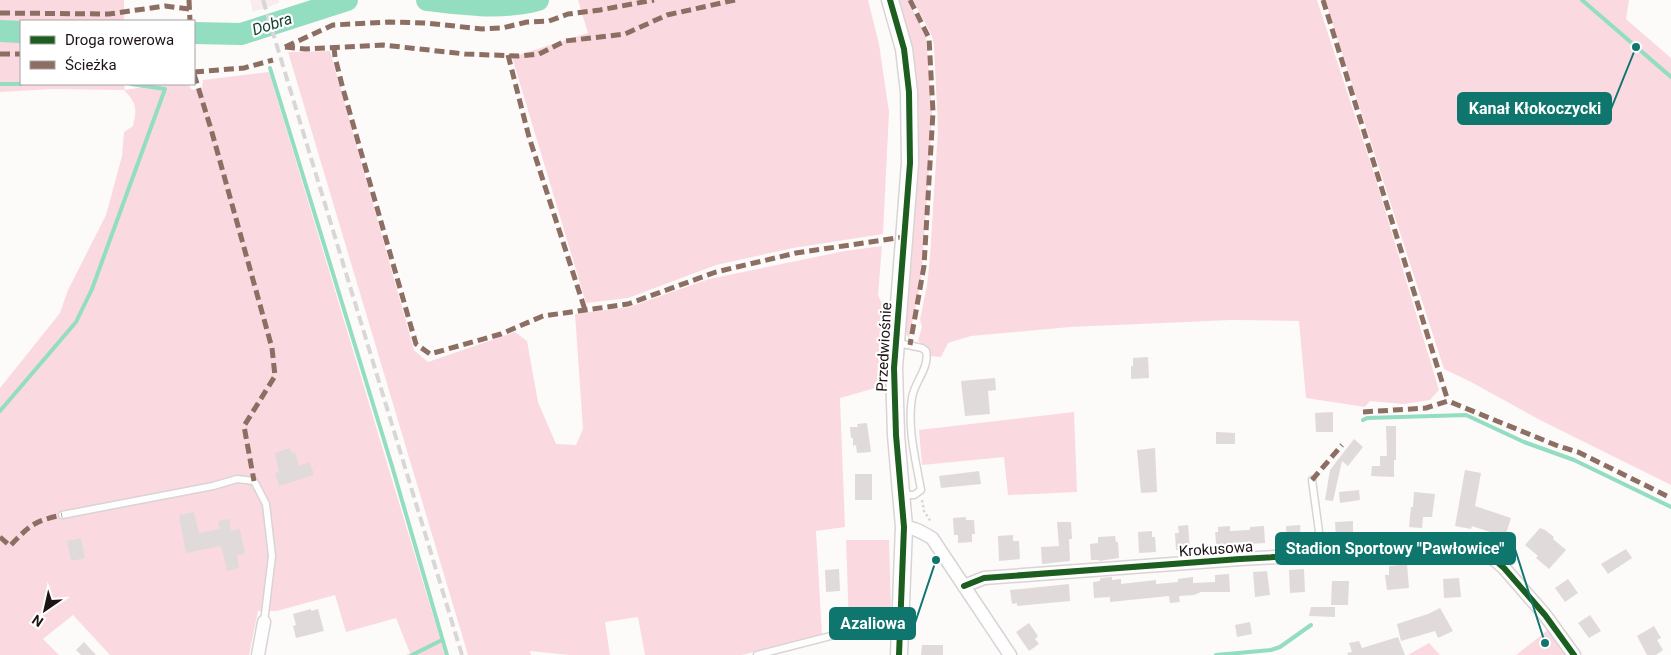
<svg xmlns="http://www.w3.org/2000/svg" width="1671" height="655" font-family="Roboto,sans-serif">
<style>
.built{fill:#f9ecee}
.green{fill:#fadae0}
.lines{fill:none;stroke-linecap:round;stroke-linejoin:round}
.stream{stroke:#93ddc0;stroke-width:4}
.river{stroke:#93ddc0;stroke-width:22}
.building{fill:#e0dadb}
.service-casing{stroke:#d9d4d4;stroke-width:9}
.minor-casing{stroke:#d9d4d4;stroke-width:15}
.tertiary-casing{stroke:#d9d4d4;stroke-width:19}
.path{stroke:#d9d8d8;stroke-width:2.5;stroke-dasharray:2.5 2.5;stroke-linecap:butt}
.service{stroke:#fffefe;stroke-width:6}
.minor{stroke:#fffefe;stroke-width:12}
.tertiary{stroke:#fffefe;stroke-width:16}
.rail{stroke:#d8d6d6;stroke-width:4;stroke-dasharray:10 5;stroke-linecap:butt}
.quiet{stroke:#8d6e63;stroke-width:5;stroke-dasharray:10 5;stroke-linecap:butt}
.cycleway-casing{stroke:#fff;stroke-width:9}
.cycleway{stroke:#1b5e20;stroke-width:6}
.labels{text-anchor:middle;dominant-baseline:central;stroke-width:4.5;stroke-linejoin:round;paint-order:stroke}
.street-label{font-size:15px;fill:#1d1416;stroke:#fff}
.water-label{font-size:16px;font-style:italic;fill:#103f2f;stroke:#fff}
.leader{fill:none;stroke:#0f766e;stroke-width:2}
.callout-dot{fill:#0f766e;stroke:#fff;stroke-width:2}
.callout{fill:#0f766e;stroke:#0f766e;stroke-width:2}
.callout-label{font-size:16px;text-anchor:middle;font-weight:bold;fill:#fff}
</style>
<rect width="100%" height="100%" fill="#fdfafa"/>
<path class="built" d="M250,0h29v3l-26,9z"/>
<g class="green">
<path d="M0,0h124v21h-103v63h103l1,6 37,-6h26l4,6 10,-2 1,-8 66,-8 176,583h-39l4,-2 -14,-35 -50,14 -11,-37 -58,16h-19l-9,44h-139l-37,-40 -30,24 16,16h-59v-267l60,-75 8,-23 38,-75 16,-59 2,-24 9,-6c4,-18 4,-22 -9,-36l-72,-1 -52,3z"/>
<path d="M578,0h290l11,44 10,68 -6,122 -90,14 -77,17 -88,33 -42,5 -74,-246 76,-24z"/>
<path d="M899,0h9l18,37 6,73 -2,46 -9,125 -12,57 -5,-7 14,-164 1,-51 -2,-34 -5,-32z"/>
<path d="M913,0h404l58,177 64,213 -9,10 -26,4 -34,-3 -5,6 -59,-9 -7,-77 -68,-1 -161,7 -99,9 -23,7 -7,14 -11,-1 -4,-10 -8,-5 4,-14 -2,-7 7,-35 3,-28 8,-127 -4,-85 -2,-9z"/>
<path d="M1325,0h304l-3,19 45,39v427l-133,-66 -67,-37 -27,-13z"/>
<path d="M330,51l84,299 14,12 87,-30 12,9 11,61 18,42 20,1 7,-16 -8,-115 54,-7 80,-28 136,-28 37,-5 -4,49 8,18 -7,74 -39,11 5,129 -29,4 6,104 -80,20h-97l-7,-38 -33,5 5,33h-41l-39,-4 1,4h-63l-180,-603z"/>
<path d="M1074,412l3,80 -69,3 -4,-38 -82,8 -3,-35z"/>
<path d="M846,540h43l2,71 -42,16z"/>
<path d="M1548,630l18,25h-50z"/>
<path d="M1429,643l11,12h-32z"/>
</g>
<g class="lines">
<g class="stream">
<path d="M1582,0l89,77"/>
<path d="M270,68l122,398 55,189"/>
<path d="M0,84h21"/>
<path d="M0,411l76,-89 16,-33 73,-200 -34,-5"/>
<path d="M1363,420l4,-2 99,-3 58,27 50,18 97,47"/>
<path d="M412,655l30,-15"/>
<path d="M1216,655l55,-5 9,-3 31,-22"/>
</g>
<g class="river">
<path d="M427,0c38,4 74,10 111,0"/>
<path d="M0,31l21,1"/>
<path d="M194,33l47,1 106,-34"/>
</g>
</g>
<g class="building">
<path d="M1148,357l1,21 -18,1v-13h2v-8z"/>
<path d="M995,378l1,12 -8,1 2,23 -25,2 -4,-35z"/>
<path d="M1333,412v20h-17l-1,-19z"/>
<path d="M867,423l4,29 -14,1 -1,-8 -3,1v-8h-2l-1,-11h8l-1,-3z"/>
<path d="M1386,426h10v34h-2v17l-23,-1 1,-10h8v-10h7z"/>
<path d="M1216,432l19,1v11h-19z"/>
<path d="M1354,439l9,8 -15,19 -6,-5 -9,40 -8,-1 5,-30z"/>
<path d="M290,448l1,5 4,-1 4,14 11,-4 4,13 -35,11 -4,-13 4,-1 -4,-19z"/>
<path d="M1155,448l2,44 -16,1 -4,-43z"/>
<path d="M1465,470l16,3 -6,33 36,12 -6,19 -33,-11 -1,3 -16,-3z"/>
<path d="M979,471l2,13 -40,4 -2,-12z"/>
<rect x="855" y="474" width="17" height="26"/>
<path d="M1359,490l1,10 -20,3 -1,-11z"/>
<path d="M1414,492l21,2 -3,23h-9l-1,11 -13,-1 2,-20h2z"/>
<path d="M194,512l5,21 21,-4 -2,-8 11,-2 2,12 9,-2 5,25 -8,1 2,13 -12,3 -6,-25 -35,7 -7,-38z"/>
<path d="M966,517v3h8l1,14h-3v8l-14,1v-8h-4l-1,-17z"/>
<path d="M1353,521v16l-17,1 -1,-16z"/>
<path d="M1057,522h14l1,17h-3l1,22 -28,3 -1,-17 18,-1z"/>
<path d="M1188,525l2,24 -14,1 -1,-17h4l-1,-7z"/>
<path d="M1300,525l1,16 -14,1 -1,-16z"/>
<path d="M1230,526v5l20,-1v-3l14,-1 1,17 -31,2 -7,1v4l-10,1 -2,-19h3v-5z"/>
<path d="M1540,528l5,2 9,7 -1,2 13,11 -17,19 -13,-11 2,-2 -13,-11z"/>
<path d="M1152,531v6h3l1,15 -17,1 -1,-21z"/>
<path d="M1013,535v6h6l1,18 -21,2 -1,-25z"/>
<path d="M1115,536l1,6h2l1,16 -20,3v-1h-8l-1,-16 8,-1v-6z"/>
<path d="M81,538l4,20 -14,3 -4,-20z"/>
<path d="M1626,549l6,9 -24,16 -7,-10z"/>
<path d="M1407,564l2,24 -22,2 -2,-15h4v-9z"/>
<path d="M839,569l1,22 -14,1 -1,-22z"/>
<path d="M1304,569l1,23 -15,1 -1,-23z"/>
<path d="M1267,571l3,24 -15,2 -2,-25z"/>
<path d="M1229,574l1,18h-29l-7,3 -15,1 1,6 -10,1 -1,-7 -59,6v-5l-16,1 -1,-16 7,-1v-3l12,-1v3l9,-1v5l35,-4v4l22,-2v-3l15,-2v6l22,-1v-7z"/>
<path d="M1459,578l2,19 -17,1 -1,-19z"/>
<path d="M1568,579l10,14 -13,9 -10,-14z"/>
<path d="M1332,581h17l-1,24h-17z"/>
<path d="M1069,584l1,17 -53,5v-3l-5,1 -2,-14z"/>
<path d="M1311,607h24v10l-26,-1z"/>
<path d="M1440,608l13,23 -15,7 -3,-7 -34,10 -4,-17 31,-10z"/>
<path d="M311,609v2l7,-2 6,22 -28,7 -3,-12 3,-1 -3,-11z"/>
<path d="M1590,615l11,16 -12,7 -11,-15z"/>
<path d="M1250,622l2,12 -15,3 -2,-12z"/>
<path d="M1029,623l9,13 -3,3 4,5 -10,7 -13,-19z"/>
<path d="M1654,626l7,12 -4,2 6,10 -7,5h-9l-10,-19z"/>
<path d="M1398,637l7,18h-57l-1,-2 5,-1 -3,-9 10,-2 3,7z"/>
<path d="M84,642l12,13h-15l-5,-5z"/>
<path d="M922,645h21v10h-22z"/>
</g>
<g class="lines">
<defs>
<g id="service">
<path d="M898,343l24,5 4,3c4,17 -12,31 -14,47 -5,30 4,63 9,92l-7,5h-11"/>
<path d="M1312,480l10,74"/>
<path d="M62,515l151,-29 24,-7 17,2 12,23 6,52 -8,66"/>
<path d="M757,655l132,-34h11"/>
</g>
<g id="minor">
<path d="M904,527c10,0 19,6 28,11l78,117"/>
<path d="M964,586l20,-8 256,-19 221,-12 24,7 10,6 9,8 41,47 29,40"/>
<path d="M258,655l6,-33"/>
</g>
<path id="tertiary" d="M890,0l14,49 5,43 1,71 -16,205 2,67 8,92 -5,128"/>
</defs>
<use href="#service" class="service-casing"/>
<use href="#minor" class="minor-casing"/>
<use href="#tertiary" class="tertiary-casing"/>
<path class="path" d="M922,500l2,11 7,11"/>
<use href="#service" class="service"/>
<use href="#minor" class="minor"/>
<use href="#tertiary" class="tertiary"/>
<path class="rail" d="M263,0l199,655"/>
<g class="quiet">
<path d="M189,0l1,21"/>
<path d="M910,0l19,38 4,74 -9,154 -14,79"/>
<path d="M1323,0l125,401"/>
<path d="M0,13l109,1 56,-8 24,3"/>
<path d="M285,47l21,2 77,-4 82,9 53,2 21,-2 26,-13 60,-7 42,-19 68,-15"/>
<path d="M285,47l48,-22 57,-3 36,1 56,6 20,-1 25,-6 22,-1 19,-7 32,-4 54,-10"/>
<path d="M334,47l1,10 8,32 73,255 14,10 71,-20 42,-18 85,-12 88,-32 80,-19 108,-16"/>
<path d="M0,54h21"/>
<path d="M508,55l21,82 56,173"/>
<path d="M194,72l50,-4 29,-8"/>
<path d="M194,74l17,55 61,219 3,28 -31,50 10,55"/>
<path d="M1363,412l63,-4 22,-7 110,45 20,6 93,46"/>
<path d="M1312,480l30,-35"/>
<path d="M0,537l10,9c20,-21 24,-25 52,-31"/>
</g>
<defs>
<g id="cycleway">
<path d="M890,0l14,49 5,43 1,71 -16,205 2,67 8,92 -5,128"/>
<path d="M964,586l20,-8 256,-19 221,-12 24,7 10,6 9,8 41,47 29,40"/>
</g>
</defs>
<use href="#cycleway" class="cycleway-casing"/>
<use href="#cycleway" class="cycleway"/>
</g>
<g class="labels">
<g class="street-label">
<text transform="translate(884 347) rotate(-87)">Przedwiośnie</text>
<text transform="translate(1216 549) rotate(-4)">Krokusowa</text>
</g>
<g class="water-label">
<text transform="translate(272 24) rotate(-18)">Dobra</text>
</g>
</g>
<path class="leader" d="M1636 47L1611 109M1545 643L1515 549M936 560L915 623"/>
<g class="callout-dot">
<circle cx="1636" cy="47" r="5"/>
<circle cx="1545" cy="643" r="5"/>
<circle cx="936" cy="560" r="5"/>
</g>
<g class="callout">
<rect x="1458" y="93" width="153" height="31" rx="5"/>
<rect x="1276" y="533" width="239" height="31" rx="5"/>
<rect x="830" y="608" width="85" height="31" rx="5"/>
</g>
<g class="callout-label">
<text x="1535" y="114">Kanał Kłokoczycki</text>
<text x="1395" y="554">Stadion Sportowy "Pawłowice"</text>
<text x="873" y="629">Azaliowa</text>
</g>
<rect x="20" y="20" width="175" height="65" fill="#ffffff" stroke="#a5a1a2"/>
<rect x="30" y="36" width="25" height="8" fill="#1b5e20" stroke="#a5a1a2"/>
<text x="65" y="45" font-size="15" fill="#1d1416">Droga rowerowa</text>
<rect x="30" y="61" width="25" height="8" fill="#8d6e63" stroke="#a5a1a2"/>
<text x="65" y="70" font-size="15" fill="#1d1416">Ścieżka</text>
<g transform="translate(45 610) rotate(214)" stroke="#ffffff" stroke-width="4" paint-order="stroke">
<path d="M0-4L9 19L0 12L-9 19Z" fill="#1d1416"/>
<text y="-8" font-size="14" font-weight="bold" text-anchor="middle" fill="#1d1416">N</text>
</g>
</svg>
